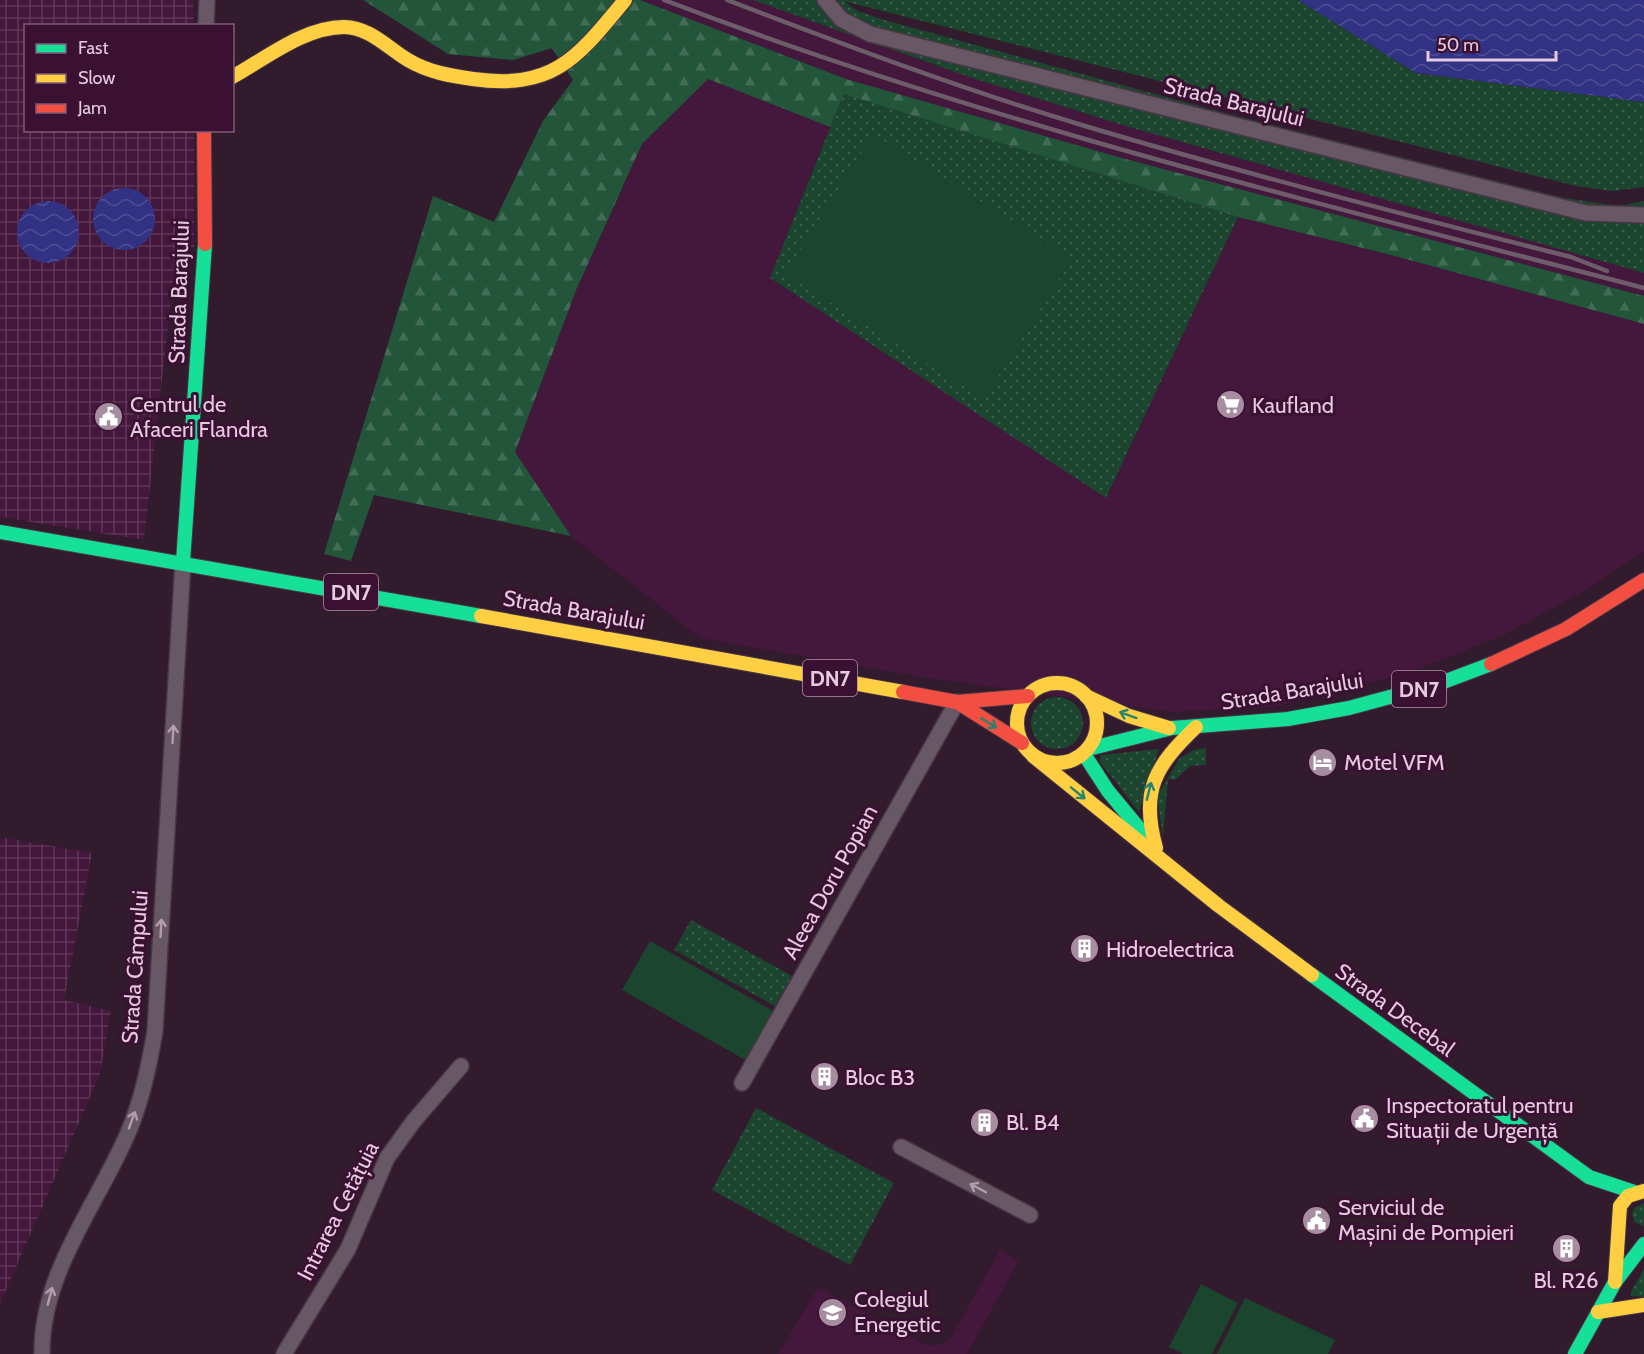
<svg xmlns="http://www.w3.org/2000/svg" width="1644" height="1354" font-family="Cabin,sans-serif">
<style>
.built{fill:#44173c}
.industrial{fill:url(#industrial-grid)}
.grass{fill:url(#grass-dots)}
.forest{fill:url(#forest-firs)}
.pitch{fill:#1b452f}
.water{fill:url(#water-waves)}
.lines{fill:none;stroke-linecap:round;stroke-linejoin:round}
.street-casing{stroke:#493745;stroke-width:18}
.fast-casing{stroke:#493745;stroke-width:16}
.slow-casing{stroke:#493745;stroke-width:16}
.jam-casing{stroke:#493745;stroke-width:16}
.street{stroke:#685765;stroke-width:15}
.fast{stroke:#16e098;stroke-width:14}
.slow{stroke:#ffcf43;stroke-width:14}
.jam{stroke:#f24e42;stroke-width:14}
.rail{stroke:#6d5d6a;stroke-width:4.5}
.oneway{stroke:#27836b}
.oneway2{stroke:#b49cae}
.labels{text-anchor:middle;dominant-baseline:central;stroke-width:6;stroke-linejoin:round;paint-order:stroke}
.shield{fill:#3b1133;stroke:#b392ab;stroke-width:1.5}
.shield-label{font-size:21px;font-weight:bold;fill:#e6cade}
.street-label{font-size:22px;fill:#e6cade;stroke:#3b1133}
.poi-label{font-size:22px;fill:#e6cade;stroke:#3b1133;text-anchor:start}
</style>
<defs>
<pattern id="industrial-grid" width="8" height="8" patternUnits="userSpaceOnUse" patternTransform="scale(1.5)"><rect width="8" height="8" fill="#44173c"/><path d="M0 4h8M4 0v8" fill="none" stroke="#5f3758"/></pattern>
<pattern id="grass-dots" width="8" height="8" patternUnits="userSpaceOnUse" patternTransform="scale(1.5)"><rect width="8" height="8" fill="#1b452f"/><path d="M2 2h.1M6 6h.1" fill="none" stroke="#3c5e4d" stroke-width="1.8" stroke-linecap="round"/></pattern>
<pattern id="forest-firs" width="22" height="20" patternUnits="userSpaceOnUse" patternTransform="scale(1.5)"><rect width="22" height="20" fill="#22553a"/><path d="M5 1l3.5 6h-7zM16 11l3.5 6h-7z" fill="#426c56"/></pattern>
<pattern id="water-waves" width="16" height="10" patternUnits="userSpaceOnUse" patternTransform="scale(1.5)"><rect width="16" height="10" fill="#313283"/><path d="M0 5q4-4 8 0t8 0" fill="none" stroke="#4f4e94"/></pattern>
</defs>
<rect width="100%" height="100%" fill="#311b2d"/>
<g class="built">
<path d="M640,0h113l219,78 157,49 515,146v23l-522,-138 -276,-79z"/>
<path d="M708,79l122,48 -60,151 337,219 131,-280 153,38 253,69v227l-63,42 -77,42 -98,39 -132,33 -103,5 -250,-35 -221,-39 -129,-102 -56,-84 62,-164 65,-144z"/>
<path d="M1000,1250l19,11 -52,93h-189l40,-67 110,59 15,-2 9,-8z"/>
</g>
<g class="industrial">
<path d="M0,0h193l1,25 -168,1v104l168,1v116l-18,7 -32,286 -144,-23z"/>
<path d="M0,837l92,16 -28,147 47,11 -11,63 -100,230z"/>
</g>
<g class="grass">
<path d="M753,0h545l118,73 228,29v85l-32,4 -36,-5 -733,-185 15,10 26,9 344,94 336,84 55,8 25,-5v72l-515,-146 -157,-49z"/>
<path d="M844,93l394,124 -132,281 -336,-220z"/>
<circle cx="1057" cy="723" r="26"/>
<path d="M1206,748v17l-16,1 -15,14 -7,-1 -5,58 -6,-40 22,-38 15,-9z"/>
<path d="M1159,749l-20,63 -39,-50v-7z"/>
<path d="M691,920l101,56 -17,30 -101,-56z"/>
<path d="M756,1108l138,75 -44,82 -138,-75z"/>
<path d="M1644,1203v24l-9,-5 -3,-7 2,-7z"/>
<path d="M1644,1269v28l-13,-1v-4z"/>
</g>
<path class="forest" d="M363,0h277l206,79 276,79 522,138v28l-253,-69 -153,-38 -394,-123 -14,33 -122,-48 -66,65 -65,144 -62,164 56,84 -197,-41 -23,66 -27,-7 109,-358 61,26 49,-101 30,-41 -21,-32 -39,12 -65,-6z"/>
<g class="pitch">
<path d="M873,134l199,124 -88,141 -199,-125z"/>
<path d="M650,941l125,71 -28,49 -125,-71z"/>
<path d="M1201,1284l37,19 -26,51h-29l-14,-7z"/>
<path d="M1245,1298l90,42 -7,14h-111z"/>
</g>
<g class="water">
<path d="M1298,0h346v102l-228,-29z"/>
<circle cx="124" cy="219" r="31"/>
<circle cx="48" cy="232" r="31"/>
</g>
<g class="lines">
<defs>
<g id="street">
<path d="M825,0l16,19 29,15 716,179 58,2"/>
<path d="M206,26l1,-26"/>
<path d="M742,1083l215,-381"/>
<path d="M901,1147l129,68"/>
<path d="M42,1354c-1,-81 55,-149 86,-221 14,-33 21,-67 27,-102l28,-469"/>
<path d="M284,1354l64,-105 39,-91 26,-36 48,-56"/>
</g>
<g id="fast">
<path d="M0,532l481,84"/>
<path d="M183,562l22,-318"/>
<path d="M1088,749l84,-21 116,-9 61,-11 89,-24 53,-20"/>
<path d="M1084,754l24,37 34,41"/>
<path d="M1312,975l277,202 45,15"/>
<path d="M1575,1354l40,-72 29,-38"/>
</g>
<g id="slow">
<path d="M232,77c33,-18 72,-50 112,-50 25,0 44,21 64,33 20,12 43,16 65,19 81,11 104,-21 152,-79"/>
<path d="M481,616l422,76"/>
<circle cx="1057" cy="723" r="40"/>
<path d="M1086,696l43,20 40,12"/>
<path d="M1033,756l186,150 93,69"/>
<path d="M1156,848c-16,-57 -1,-82 40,-121"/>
<path d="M1615,1282l5,-76 8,-10 16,-5"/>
<path d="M1598,1312l46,-7"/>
</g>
<g id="jam">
<path d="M204,130l1,114"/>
<path d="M1491,664l75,-35 78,-49"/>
<path d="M903,692l54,10 71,-6"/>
<path d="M957,702l65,41"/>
</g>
</defs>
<use href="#street" class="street-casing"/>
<use href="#fast" class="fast-casing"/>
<use href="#slow" class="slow-casing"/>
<use href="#jam" class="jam-casing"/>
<use href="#street" class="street"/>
<use href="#fast" class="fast"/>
<use href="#slow" class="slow"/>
<use href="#jam" class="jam"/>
<g class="rail">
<path d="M664,0c319,122 650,202 980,288"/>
<path d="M727,0c118,45 237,90 358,126 161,48 323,90 486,131l36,14"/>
</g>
</g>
<defs><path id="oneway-shaft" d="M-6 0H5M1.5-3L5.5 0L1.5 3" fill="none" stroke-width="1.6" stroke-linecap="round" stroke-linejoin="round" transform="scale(1.5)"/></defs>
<g class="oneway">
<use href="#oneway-shaft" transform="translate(1128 715) rotate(-160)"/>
<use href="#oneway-shaft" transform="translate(989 723) rotate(32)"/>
<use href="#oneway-shaft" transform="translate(1149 791) rotate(-76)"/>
<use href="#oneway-shaft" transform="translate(1078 793) rotate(39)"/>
</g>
<g class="oneway2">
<use href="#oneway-shaft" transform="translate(173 734) rotate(-87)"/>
<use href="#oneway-shaft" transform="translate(161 928) rotate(-87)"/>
<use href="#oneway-shaft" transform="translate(132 1120) rotate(-70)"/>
<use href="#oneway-shaft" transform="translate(978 1188) rotate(-152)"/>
<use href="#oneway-shaft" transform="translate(50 1296) rotate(-75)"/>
</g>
<defs>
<symbol id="supermarket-disc" viewBox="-11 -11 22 22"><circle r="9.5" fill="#a78da0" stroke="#3b1133"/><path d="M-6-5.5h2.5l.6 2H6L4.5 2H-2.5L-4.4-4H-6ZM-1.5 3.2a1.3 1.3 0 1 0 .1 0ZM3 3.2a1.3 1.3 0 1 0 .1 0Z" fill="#fff"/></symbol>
<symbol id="civic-disc" viewBox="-11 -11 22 22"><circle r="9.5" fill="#a78da0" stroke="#3b1133"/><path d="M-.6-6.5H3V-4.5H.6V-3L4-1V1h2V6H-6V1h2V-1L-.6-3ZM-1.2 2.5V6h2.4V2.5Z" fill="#fff"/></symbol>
<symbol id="hotel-disc" viewBox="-11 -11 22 22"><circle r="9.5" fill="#a78da0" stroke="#3b1133"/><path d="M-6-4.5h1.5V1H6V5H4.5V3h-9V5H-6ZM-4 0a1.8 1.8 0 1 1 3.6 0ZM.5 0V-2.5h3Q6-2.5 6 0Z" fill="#fff"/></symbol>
<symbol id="building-disc" viewBox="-11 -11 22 22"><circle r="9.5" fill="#a78da0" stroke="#3b1133"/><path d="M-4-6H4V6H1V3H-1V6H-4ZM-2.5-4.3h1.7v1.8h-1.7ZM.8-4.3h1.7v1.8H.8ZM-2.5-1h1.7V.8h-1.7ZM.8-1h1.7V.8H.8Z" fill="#fff"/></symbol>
<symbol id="school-disc" viewBox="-11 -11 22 22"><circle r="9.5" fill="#a78da0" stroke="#3b1133"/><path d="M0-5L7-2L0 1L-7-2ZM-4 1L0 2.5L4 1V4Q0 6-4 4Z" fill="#fff"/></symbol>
</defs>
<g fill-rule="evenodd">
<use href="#supermarket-disc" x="1214" y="388" width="33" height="33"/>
<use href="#civic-disc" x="92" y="400" width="33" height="33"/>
<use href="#hotel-disc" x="1306" y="746" width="33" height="33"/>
<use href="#building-disc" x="1068" y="932" width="33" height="33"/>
<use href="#building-disc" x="808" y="1060" width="33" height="33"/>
<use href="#civic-disc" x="1348" y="1102" width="33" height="33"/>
<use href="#building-disc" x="968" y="1106" width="33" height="33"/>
<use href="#civic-disc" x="1300" y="1204" width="33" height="33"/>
<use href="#building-disc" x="1550" y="1232" width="33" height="33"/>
<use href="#school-disc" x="816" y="1296" width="33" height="33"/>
</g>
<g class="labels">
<g class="shield">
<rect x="324" y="574" width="54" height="36" rx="4.5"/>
<rect x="803" y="660" width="54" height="36" rx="4.5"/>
<rect x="1392" y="671" width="54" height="36" rx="4.5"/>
</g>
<g class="shield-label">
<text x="351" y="592">DN7</text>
<text x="830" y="678">DN7</text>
<text x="1419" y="689">DN7</text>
</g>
<g class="street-label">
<text transform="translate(1234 102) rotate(14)">Strada Barajului</text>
<text transform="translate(179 292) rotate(-88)">Strada Barajului</text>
<text transform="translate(574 610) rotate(10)">Strada Barajului</text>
<text transform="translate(1292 691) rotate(-9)">Strada Barajului</text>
<text transform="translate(830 882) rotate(-61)">Aleea Doru Popian</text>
<text transform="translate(135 967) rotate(-86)">Strada Câmpului</text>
<text transform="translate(1395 1010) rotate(36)">Strada Decebal</text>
<text transform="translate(338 1211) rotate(-63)">Intrarea Cetățuia</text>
</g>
<g class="poi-label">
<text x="130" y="404">Centrul de<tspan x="130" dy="25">Afaceri Flandra</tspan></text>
<text x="1252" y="405">Kaufland</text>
<text x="1344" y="762">Motel VFM</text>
<text x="1106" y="949">Hidroelectrica</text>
<text x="845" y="1077">Bloc B3</text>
<text x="1386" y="1105">Inspectoratul pentru<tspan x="1386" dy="25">Situații de Urgență</tspan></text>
<text x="1006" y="1122">Bl. B4</text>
<text x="1338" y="1207">Serviciul de<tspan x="1338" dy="25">Mașini de Pompieri</tspan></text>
<text x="1566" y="1280" text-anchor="middle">Bl. R26</text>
<text x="854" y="1299">Colegiul<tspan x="854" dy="25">Energetic</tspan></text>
</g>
</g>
<rect x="24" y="24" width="210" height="108" fill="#3b1133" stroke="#7f5b77" stroke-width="1.5"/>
<rect x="36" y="44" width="30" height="9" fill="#16e098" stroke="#7f5b77" stroke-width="1.5"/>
<text x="78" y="54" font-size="18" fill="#e6cade">Fast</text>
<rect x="36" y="74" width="30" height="9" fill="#ffcf43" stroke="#7f5b77" stroke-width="1.5"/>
<text x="78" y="84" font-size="18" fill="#e6cade">Slow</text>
<rect x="36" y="104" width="30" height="9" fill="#f24e42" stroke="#7f5b77" stroke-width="1.5"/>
<text x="78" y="114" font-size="18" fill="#e6cade">Jam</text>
<path d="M1428 51v9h128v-9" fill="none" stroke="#e6cade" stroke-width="3"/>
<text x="1437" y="51" font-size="18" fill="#e6cade" stroke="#3b1133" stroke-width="4.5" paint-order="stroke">50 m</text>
</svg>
